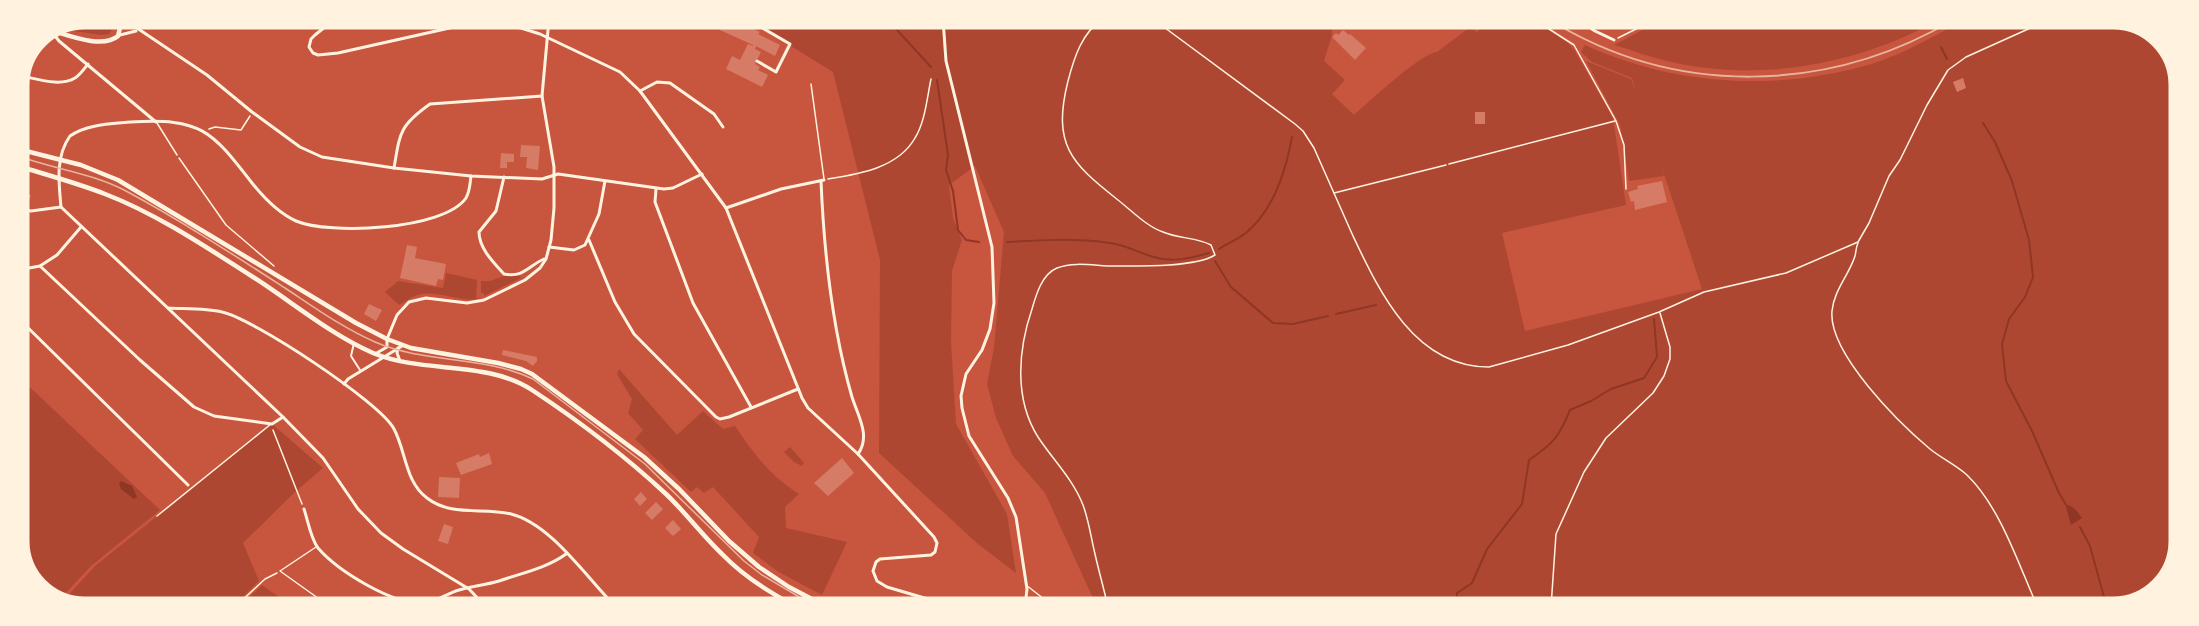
<svg xmlns="http://www.w3.org/2000/svg" width="2199" height="626" font-family="Signika,sans-serif">
<style>
.green{fill:#ae4732}
.water{fill:#8f3625}
.lines{fill:none;stroke-linecap:round;stroke-linejoin:round}
.stream{stroke:#8f3625;stroke-width:2}
.building{fill:#d67c66}
.path{stroke:#fff3e0;stroke-width:1.5}
.service{stroke:#fff3e0;stroke-width:1.5}
.pedestrian{stroke:#fff3e0;stroke-width:2}
.minor{stroke:#fff3e0;stroke-width:3}
.secondary{stroke:#fff3e0;stroke-width:4.5}
.tram{stroke:#e9b49f;stroke-width:1.5}
.rail{stroke:#e9b49f;stroke-width:2}
.rim{fill:none;stroke:#fff3e0;stroke-width:3}
</style>
<rect width="100%" height="100%" fill="#c8553d"/>
<g class="green">
<path d="M85,18h26l1,11 -3,5 -7,1 -42,-6z"/>
<path d="M747,19h585v16l-8,26 21,19 -13,14 22,21c15,-13 67,-62 83,-63l33,-25 7,5 12,-12h46l33,23 7,8 38,67 13,87 -124,28 23,98 177,-42 -41,-124 3,11 -35,5 -9,-56 -34,-64 45,18 5,13 -4,-14 -40,-16 -11,-10 4,-7c85,39 181,46 272,23 37,-9 71,-28 105,-47l7,3 6,-4h156l33,21 17,40 -2,477 -24,36 -41,14 -1017,-1 -52,-114 -32,-37 -17,-38 -9,-34 7,-36 10,-116 -29,-66 -26,19 4,33 9,22 -10,31 -1,71 5,82 51,90 9,59 -38,-29 -99,-91 1,-193 -47,-188z"/>
<path d="M1661,20l50,7 1,-7h226c-81,45 -180,63 -271,41 -18,-4 -35,-11 -53,-16z"/>
<path d="M446,273l31,7 -1,18h6c-21,6 -44,-9 -65,-3 -6,2 -12,7 -18,10l-14,-13 13,-11 45,7z"/>
<path d="M504,276h16l1,2 -37,18v-3h-3v-12h9z"/>
<path d="M619,369l58,66 26,-24 20,18 12,-3c20,29 34,49 64,68l-14,13 1,21 61,14 -25,53 -45,-24 -24,-18 6,-16 -46,-50 -9,6 -7,-6 -6,5 -56,-53 8,-9 -15,-17 4,-14 -15,-25z"/>
<path d="M18,376l142,134 -69,56 -32,34 -24,-15 -17,-40z"/>
<path d="M272,424l51,44 -29,25 -51,50 16,38 -26,25h-165l-6,-4 33,-36z"/>
<path d="M790,447l14,16 -2,3 -8,-4 -10,-10z"/>
<path d="M262,585l30,21h-52z"/>
</g>
<g class="water">
<path d="M121,481l11,5 5,11 -3,2 -13,-10 -2,-6z"/>
<path d="M2069,505l7,5 6,8 -11,7 -5,-18z"/>
</g>
<g class="lines">
<g class="stream">
<path d="M887,19l44,48"/>
<path d="M1941,47l6,12"/>
<path d="M937,80l11,75 -2,15 7,21 5,39 8,10 13,2"/>
<path d="M1983,123l12,19 17,39 17,59 4,37 -8,20 -16,22 -7,25 4,37 26,50 27,62 9,15"/>
<path d="M1007,242c34,-2 68,-4 103,1 16,2 29,10 44,14 18,6 37,1 55,-4"/>
<path d="M1219,249c9,-6 20,-10 28,-17 26,-22 39,-62 45,-95"/>
<path d="M1215,261l16,26 42,36 20,1 35,-8"/>
<path d="M1336,314l40,-9"/>
<path d="M2080,527l10,19 17,62"/>
<path d="M1457,607v-14l15,-10 15,-34 35,-45 7,-44c24,-16 30,-23 41,-50l21,-9 20,-12 33,-11 13,-21 -3,-38"/>
</g>
</g>
<g class="building">
<path d="M726,19h8l26,13 -2,2 22,11 -5,11 -19,-10 -1,3 6,3 -6,12 5,3 -2,3 10,5 -6,12 -36,-18 6,-13 8,4 8,-16 5,2v-1l-33,-15z"/>
<path d="M1343,30l6,5 1,-1 16,14 -11,12 -23,-23 4,-4 2,2z"/>
<path d="M1963,78l3,10 -9,4 -4,-10z"/>
<rect x="1475" y="112" width="10" height="12"/>
<path d="M521,145l19,1 -2,24 -12,-2 1,-11h-7z"/>
<path d="M501,153l13,1v8h-7v6h-7z"/>
<path d="M1662,181l5,21 -32,8 -1,-9 -3,1 -3,-10 10,-3 -1,-3z"/>
<path d="M18,191l13,4 -3,9 -10,-3z"/>
<path d="M407,245l10,2 -2,11 31,6 -3,16 -5,-1 -2,7 -36,-8z"/>
<path d="M369,304l13,6 -6,11 -12,-7z"/>
<path d="M503,350l34,7v4l-4,5 -7,-5 -24,-6z"/>
<path d="M489,453l3,11 -31,11 -5,-12 23,-9 1,3z"/>
<path d="M842,458l12,15 -26,23 -14,-13z"/>
<path d="M439,477l21,1 -1,20 -21,-1z"/>
<path d="M641,492l6,7 -7,7 -6,-7z"/>
<path d="M656,502l7,7 -11,11 -7,-7z"/>
<path d="M673,520l8,9 -8,7 -8,-8z"/>
<path d="M444,524l9,3 -5,17 -10,-3z"/>
</g>
<g class="lines">
<g class="path">
<path d="M1103,19c-21,13 -29,39 -35,62 -16,64 3,82 50,119 14,11 28,26 45,32 16,7 33,5 48,13l4,10c-20,13 -84,11 -108,11 -17,-1 -34,-4 -50,2 -15,6 -21,27 -25,41 -14,41 -18,90 6,128 15,23 35,42 45,68 6,16 8,33 12,49 4,18 9,35 13,53"/>
<path d="M1153,19l142,105 8,7 11,17c13,29 26,59 39,88 27,57 62,131 136,131l79,-22 91,-33 45,-20 82,-19 72,-31 11,-19 20,-47 11,-16 27,-55 21,-35 18,-13 82,-37"/>
<path d="M1618,38l36,-18"/>
<path d="M209,129l6,-2 26,3 9,-14"/>
<path d="M179,158l47,67 48,41"/>
<path d="M828,179c31,-5 70,-11 87,-41 10,-16 12,-40 16,-59"/>
<path d="M1334,193l112,-28"/>
<path d="M1858,243c-2,4 -2,9 -3,13 -6,19 -21,34 -23,55 -4,42 67,112 98,138 11,9 26,16 37,26 34,33 52,91 71,133"/>
<path d="M273,430l29,74"/>
<path d="M236,606l29,-27 12,-6"/>
<path d="M1551,607l5,-73 28,-62 22,-34 47,-45 11,-17 6,-17v-12l-10,-34"/>
</g>
<g class="service">
<path d="M1535,20l39,25 42,76 8,24 2,44"/>
<path d="M811,84l13,95"/>
<path d="M157,123l20,32"/>
<path d="M1449,164l166,-43"/>
<path d="M157,516l114,-92"/>
<path d="M316,547l-36,24 49,35"/>
<path d="M1026,585l18,14 4,8"/>
</g>
<path class="pedestrian" d="M354,343l-3,13 9,14"/>
<g class="minor">
<path d="M122,18l85,57 45,37 48,35 22,10 72,11 77,8 71,3 16,-5 106,15 9,-1 29,-14"/>
<path d="M336,18l-21,17 -4,4 -2,8 4,6 5,2 20,-2 116,-26 45,-3 22,4 19,6 80,38 20,19 86,117 76,190 6,10 50,46 76,83 3,6 -2,9 -4,3 -51,4 -4,3 -3,9 4,10 10,6 68,20"/>
<path d="M747,19l43,25 -14,28 -19,-11"/>
<path d="M943,19l3,42 46,186 2,56 -4,26 -8,21 -16,24 -5,22 1,12 7,28 39,62 8,19 11,72 -2,18"/>
<path d="M1578,20l17,11 19,9"/>
<path d="M441,29l3,-11"/>
<path d="M52,32l7,9 97,81"/>
<path d="M120,35l16,-4"/>
<path d="M22,76c16,3 38,11 53,2 5,-3 9,-9 13,-14"/>
<path d="M640,91l17,-9 13,1 44,31 9,13"/>
<path d="M394,168c6,-35 5,-42 36,-64l112,-8"/>
<path d="M471,176c-1,7 -1,15 -5,22 -22,32 -137,37 -170,23 -18,-8 -32,-23 -44,-38 -41,-53 -51,-65 -121,-61 -20,2 -44,2 -61,14 -15,21 -11,47 -9,71l222,210 40,41 35,51 23,24 22,16 66,40 16,17"/>
<path d="M504,177l-8,34 -17,21c0,16 14,30 25,42 20,4 24,-8 40,-15"/>
<path d="M821,181c3,72 11,147 31,216 6,19 19,39 6,57"/>
<path d="M656,189l-1,13 38,101 58,104"/>
<path d="M726,208l55,-19 43,-9"/>
<path d="M18,209l13,2 30,-4"/>
<path d="M589,240l26,62 19,32 82,83 4,2 9,-2 69,-28"/>
<path d="M549,247l25,3 11,-5 14,-31 6,-33"/>
<path d="M40,266l100,94 54,47 20,9 58,8 11,-7"/>
<path d="M18,270l22,-4 17,-11 24,-28"/>
<path d="M168,308c16,1 38,0 54,4 30,6 158,90 172,117 12,22 11,53 33,69 24,19 56,9 84,16 40,10 75,63 104,92"/>
<path d="M18,318l170,167"/>
<path d="M398,348l-1,5 3,8"/>
<path d="M375,354l12,-7v-8l10,-24 12,-13 17,-4 41,5 17,-3 41,-20 15,-12 6,-9 5,-19 3,-32v-41l-12,-71 7,-77"/>
<path d="M344,384l4,-5 54,-33"/>
<path d="M304,509c4,12 7,30 14,39 20,23 76,58 107,55 11,-1 23,-10 34,-13 13,-4 27,-5 40,-9 23,-8 48,-13 67,-27"/>
</g>
<g class="secondary">
<path d="M53,31c17,5 50,18 65,5l2,-8 -2,-10"/>
<path d="M18,149l63,16 37,15 238,143 31,16 24,9 87,15 23,6 11,5 112,83 35,32 50,52 30,26 30,20 38,20"/>
<path d="M18,166c29,9 59,17 87,28 52,20 101,53 148,83 39,25 77,57 120,76 50,21 114,7 159,37 47,31 93,66 134,104 20,19 36,41 56,60 21,22 48,39 75,53"/>
</g>
<path class="tram" d="M18,156c36,13 74,17 108,35 54,29 108,64 159,97 29,19 58,40 90,54 51,22 108,13 158,37l112,85 99,97 18,14 54,32"/>
<path class="rail" d="M1550,20c125,77 277,74 403,0"/>
</g>
<path d="M0 0H2199V626H0ZM85 28H2113A57 57 0 0 1 2170 85V541A57 57 0 0 1 2113 598H85A57 57 0 0 1 28 541V85A57 57 0 0 1 85 28Z" fill="#fff3e0" fill-rule="evenodd"/>
<path class="rim" d="M85 28H2113A57 57 0 0 1 2170 85V541A57 57 0 0 1 2113 598H85A57 57 0 0 1 28 541V85A57 57 0 0 1 85 28Z"/>
</svg>
